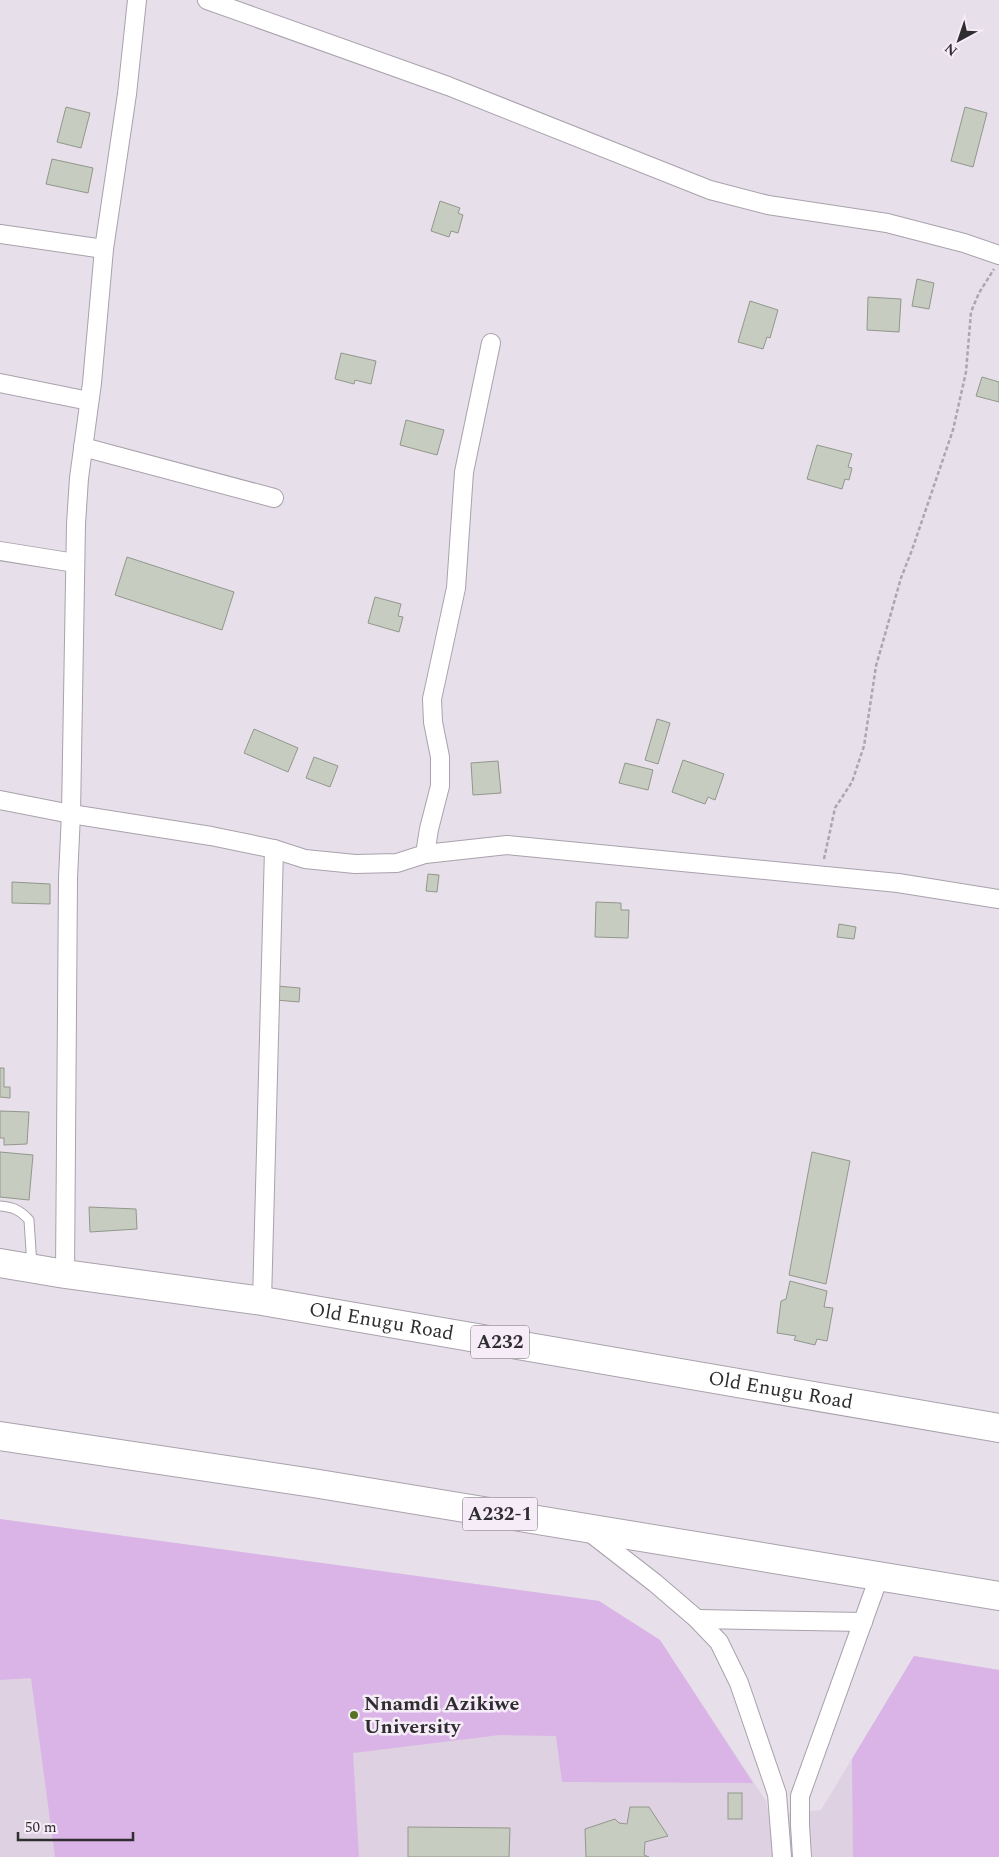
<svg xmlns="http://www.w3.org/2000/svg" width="999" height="1857" font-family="Spectral,serif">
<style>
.built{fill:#ded1e2}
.green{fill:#dab4e7}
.building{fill:#c7ccc0;stroke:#92978c}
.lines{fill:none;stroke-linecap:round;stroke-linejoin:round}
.lane-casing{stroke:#a9a1ac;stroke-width:11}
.street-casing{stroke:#a9a1ac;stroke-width:20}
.primary-casing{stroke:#a9a1ac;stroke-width:30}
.highway-casing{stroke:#a9a1ac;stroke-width:30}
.path{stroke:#aca6ae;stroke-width:2.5;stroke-dasharray:4 2.5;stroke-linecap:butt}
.lane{stroke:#fff;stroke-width:9}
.street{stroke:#fff;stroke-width:18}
.primary{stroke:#fff;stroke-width:28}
.highway{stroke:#fff;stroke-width:28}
.poi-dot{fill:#567226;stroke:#f5ecf8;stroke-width:2}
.labels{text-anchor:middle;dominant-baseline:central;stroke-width:5;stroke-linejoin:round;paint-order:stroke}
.shield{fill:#f5ecf8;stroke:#6b666d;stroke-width:1}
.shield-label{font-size:19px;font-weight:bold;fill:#302d31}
.street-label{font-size:20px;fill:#302d31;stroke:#f5ecf8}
.poi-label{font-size:20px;font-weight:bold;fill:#302d31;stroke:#f5ecf8;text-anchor:start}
</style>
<rect width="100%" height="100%" fill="#e7dfea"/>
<path class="built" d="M0,1519l599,82 61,39 106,161 3,15 52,-6 93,-154 85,14v187h-999z"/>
<g class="green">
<path d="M0,1519l599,82 61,39 93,143 -191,-1 -6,-46 -56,-1 -147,18 6,104h-304l-24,-179 -31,2z"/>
<path d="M914,1656l85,14v187h-146l-1,-98z"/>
</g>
<g class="building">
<path d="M66,107l24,6 -9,35 -24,-6z"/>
<path d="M965,107l22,6 -14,54 -22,-6z"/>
<path d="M52,159l41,9 -5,25 -42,-9z"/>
<path d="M440,201l20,7 -2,5 5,2 -5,18 -7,-2 -2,6 -18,-6z"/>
<path d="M917,279l17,4 -5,26 -17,-3z"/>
<path d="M868,297l33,2 -2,33 -32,-2z"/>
<path d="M750,301l28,9 -8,28 -3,-1 -4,12 -25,-7z"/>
<path d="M341,353l35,8 -5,23 -16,-4 -1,4 -19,-5z"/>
<path d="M982,377l17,5v20l-23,-6z"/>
<path d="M406,420l38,10 -7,25 -37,-10z"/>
<path d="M817,445l35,9 -4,13 4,1 -3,12 -4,-1 -3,10 -35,-10z"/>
<path d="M127,557l107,35 -12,38 -107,-35z"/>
<path d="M375,597l26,7 -3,12 5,1 -4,15 -31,-9z"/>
<path d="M657,719l13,4 -12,41 -13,-4z"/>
<path d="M254,729l44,19 -10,24 -44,-19z"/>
<path d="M314,757l24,9 -8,21 -24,-9z"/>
<path d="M683,760l41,14 -9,26 -7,-3 -3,7 -33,-12z"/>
<path d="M498,761l3,32 -28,2 -2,-32z"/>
<path d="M625,763l28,7 -5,20 -29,-7z"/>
<path d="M428,874l11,1 -2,17 -11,-1z"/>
<path d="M12,882l38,2v20l-38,-1z"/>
<path d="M596,902l25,1v7h8l-1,28 -33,-1z"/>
<path d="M839,924l17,3 -2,12 -17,-2z"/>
<path d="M277,986l23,2 -1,14 -23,-2z"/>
<path d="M0,1068h4v19h6v11l-10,-1z"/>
<path d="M0,1111l29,1 -2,32 -23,1v-7h-4z"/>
<path d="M0,1152l33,3 -4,45 -29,-3z"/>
<path d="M812,1152l38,9 -24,123 -37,-9z"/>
<path d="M89,1207l47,2 1,20 -47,3z"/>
<path d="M790,1281l37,10 -3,16 9,1 -6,33 -10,-2 -2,6 -21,-5 2,-4 -19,-3 4,-32 5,-2z"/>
<rect x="728" y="1793" width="14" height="26"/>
<path d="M630,1807h19l19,29 -23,6 -1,13 5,2h-63l-1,-28 30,-10 4,4 8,1z"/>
<path d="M408,1827l102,1 -1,29h-101z"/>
</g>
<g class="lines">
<defs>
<path id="lane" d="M0,1206c13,1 20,4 29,14l3,46"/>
<g id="street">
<path d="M207,0l241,86 262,104 58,15 119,18 77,20 35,12"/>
<path d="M0,234l104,15"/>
<path d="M0,383l89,18"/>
<path d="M83,447l191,51"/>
<path d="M0,551l75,12"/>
<path d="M0,800l71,14 140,22 63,13 31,10 50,5 42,-1 28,-9 82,-9 391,38 101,16"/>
<path d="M425,854l4,-25 11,-43v-29l-7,-35 -1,-23 24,-111 8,-116 27,-129"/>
<path d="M65,1274l3,-396 3,-64 5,-290 3,-46 13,-95 12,-134 23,-155 10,-94"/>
<path d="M262,1301l12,-452"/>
<path d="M588,1531l67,52 42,36 22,23 20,41 38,111 5,63"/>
<path d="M697,1619l166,3"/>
<path d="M802,1857l-2,-32v-29l79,-219"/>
</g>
<g id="primary">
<path id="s1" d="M0,1263l65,11 197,27 737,127"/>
</g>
<path id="highway" d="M0,1436l313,47 686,113"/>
</defs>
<use href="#lane" class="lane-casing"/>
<use href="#street" class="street-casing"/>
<use href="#primary" class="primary-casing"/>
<use href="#highway" class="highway-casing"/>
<path class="path" d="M824,859l11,-51 17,-26 12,-36 12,-80 25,-88 11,-28 41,-120 13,-58 5,-60 8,-19 15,-24"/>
<use href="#lane" class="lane"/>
<use href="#street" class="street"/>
<use href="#primary" class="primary"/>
<use href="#highway" class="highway"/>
</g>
<circle class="poi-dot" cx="354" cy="1715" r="5"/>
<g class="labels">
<g class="shield">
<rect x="471" y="1325.5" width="58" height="33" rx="4"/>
<rect x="462.5" y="1497.5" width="75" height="33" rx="4"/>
</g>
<g class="shield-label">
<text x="500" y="1342">A232</text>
<text x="500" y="1514">A232-1</text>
</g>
<g class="street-label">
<text stroke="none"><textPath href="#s1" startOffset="386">Old Enugu Road</textPath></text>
<text stroke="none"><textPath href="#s1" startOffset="791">Old Enugu Road</textPath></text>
</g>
<g class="poi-label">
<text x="364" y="1704">Nnamdi Azikiwe<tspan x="364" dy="23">University</tspan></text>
</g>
</g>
<g transform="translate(959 40) rotate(220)" stroke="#f5ecf8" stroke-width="4" paint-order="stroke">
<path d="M0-4L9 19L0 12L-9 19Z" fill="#302d31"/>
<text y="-8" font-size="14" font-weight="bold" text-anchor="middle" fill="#302d31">N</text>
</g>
<path d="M18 1832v8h115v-8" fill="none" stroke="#302d31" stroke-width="2.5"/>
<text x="25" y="1832" font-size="15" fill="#302d31" stroke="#f5ecf8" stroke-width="4" paint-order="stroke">50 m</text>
</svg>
